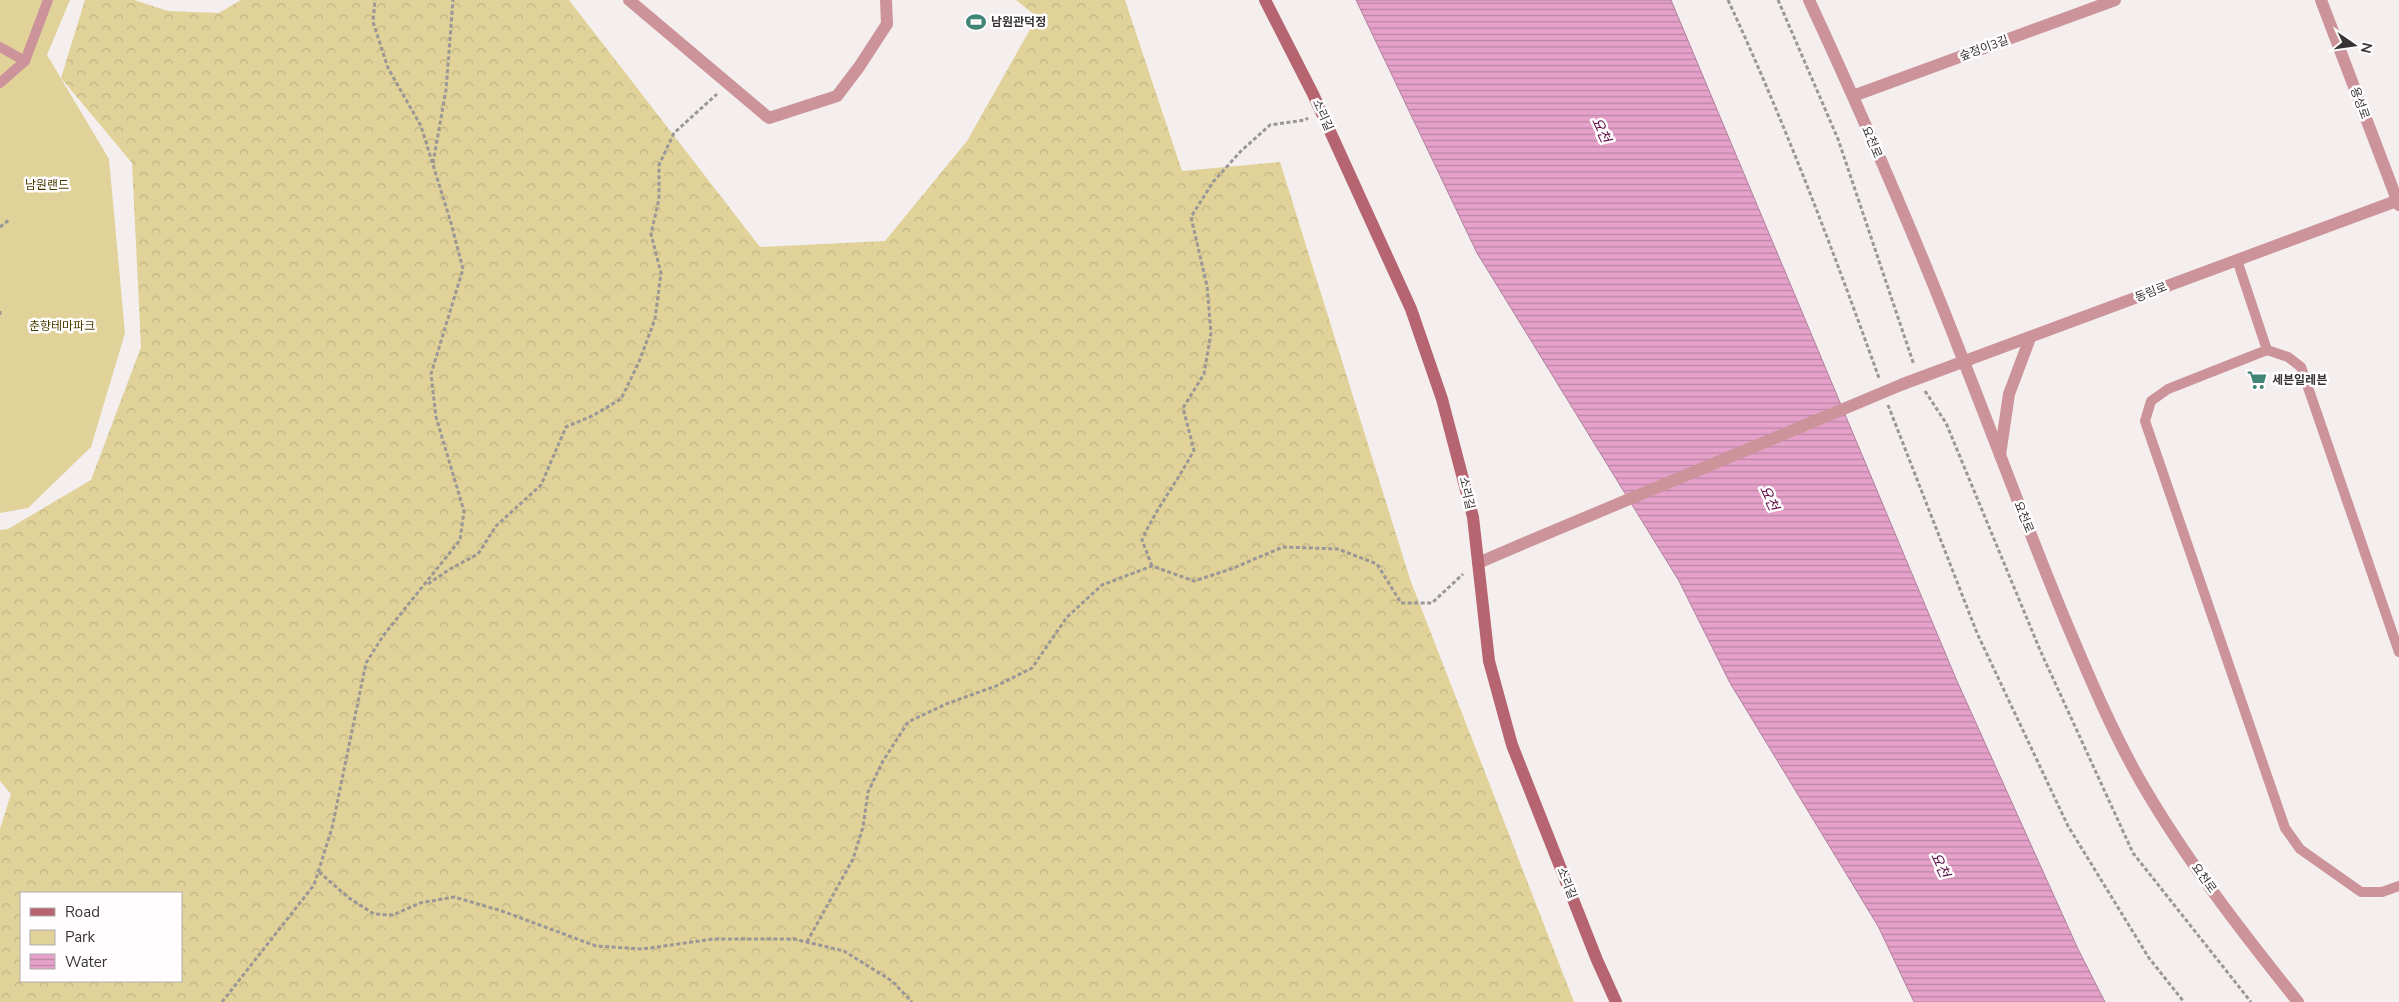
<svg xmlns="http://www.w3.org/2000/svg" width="2399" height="1002" font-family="'Nunito Sans','Noto Sans KR',sans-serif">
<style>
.forest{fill:url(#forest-crowns);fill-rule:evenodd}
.park{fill:#e0d299}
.water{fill:url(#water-rules);stroke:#b0809c}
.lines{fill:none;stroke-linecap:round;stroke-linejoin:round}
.path{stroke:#9b9796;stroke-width:3;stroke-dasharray:4 2.5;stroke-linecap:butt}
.service{stroke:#cc939a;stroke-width:10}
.minor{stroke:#cc939a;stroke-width:12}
.tertiary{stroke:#cc939a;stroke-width:12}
.secondary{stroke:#b66570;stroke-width:12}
.tertiary-bridge{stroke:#cc939a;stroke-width:12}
.labels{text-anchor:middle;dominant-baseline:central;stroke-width:5;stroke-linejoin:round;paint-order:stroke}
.poi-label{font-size:12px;font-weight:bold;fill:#363434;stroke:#fffdfd;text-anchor:start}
.street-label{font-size:12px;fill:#363434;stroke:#fffdfd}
.park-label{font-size:12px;fill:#4a3d00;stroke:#fffdfd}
.water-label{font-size:14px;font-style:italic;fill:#5a0a42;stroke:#fffdfd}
</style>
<defs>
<pattern id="forest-crowns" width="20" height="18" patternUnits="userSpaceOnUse" patternTransform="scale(1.25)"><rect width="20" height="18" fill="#e0d299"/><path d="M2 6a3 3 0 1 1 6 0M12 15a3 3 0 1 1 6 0" fill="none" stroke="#c1b584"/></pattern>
<pattern id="water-rules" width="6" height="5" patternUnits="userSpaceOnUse" patternTransform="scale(1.25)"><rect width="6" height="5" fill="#e5a1c9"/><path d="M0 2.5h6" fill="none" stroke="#ba84a4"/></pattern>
</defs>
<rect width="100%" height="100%" fill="#f4efee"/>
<path class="forest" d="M85,0h49l34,11 51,2 22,-13h328l191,247 125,-6 82,-100 70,-124 -21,-17h109l57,171 98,-9 130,417 164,423h-1574v-173l11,-35 -11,-13v-251l8,-1 83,-49 50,-133 -9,-184 -71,-85zM21,893h160v88h-160z"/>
<path class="park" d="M0,0h70l-23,55 62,104 16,174 -34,114 -63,61 -28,5z"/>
<path class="water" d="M1356,0h315l286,681 121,268 27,53h-191l-36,-76 -148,-243 -51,-102 -202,-328z"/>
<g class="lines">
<g class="path">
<path d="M1728,0c57,123 105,250 151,378"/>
<path d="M1778,0l60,139 76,226"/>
<path d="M433,163l13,-73 7,-90"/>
<path d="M0,227l9,-7"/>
<path d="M0,311v4"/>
<path d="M1925,391l21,32 94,227 93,203 118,149"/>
<path d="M1888,405l89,228 91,193 81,132 35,44"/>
<path d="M1152,566l-10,-26c14,-32 36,-59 52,-90l-11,-42 21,-34 7,-41 -4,-47 -16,-69 22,-35 28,-31 29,-26 35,-5 3,-2"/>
<path d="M428,584l22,-15 28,-15 18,-28 45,-41 25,-58 26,-11 29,-17 18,-37 16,-43 6,-46 -10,-39 8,-35v-34l15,-32 43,-39"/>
<path d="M319,872l30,26 25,16 19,1 27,-12 34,-6 48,14 94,35 47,3 70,-10h81l50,12 48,30 20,21"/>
<path d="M807,942l46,-83 10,-32 5,-35 15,-31 25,-39 38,-18 50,-18 36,-18 35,-51 35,-32 50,-19 42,15 37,-12 52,-22 55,2 39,15 24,39h31l31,-29"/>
<path d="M222,1002l92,-117 18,-57 34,-165 17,-27 77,-96 4,-29 -28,-94 -5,-43 32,-105 -12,-46 -30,-97 -33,-58 -15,-46 2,-22"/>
</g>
<g class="service">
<path d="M0,47l25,14"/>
<path d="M0,83l25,-22 23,-61"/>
<path d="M2237,260l30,90 21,7 13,10 98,285"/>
<path d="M2267,350l-99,39 -17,12 -6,20 140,407 15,21 61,43h21l17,-6"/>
</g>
<g class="minor">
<path d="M629,0l140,118 68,-22 22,-29 28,-43 -1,-24"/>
<path d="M1853,96l262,-96"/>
</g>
<g class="tertiary">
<path d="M1809,0c55,119 108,240 155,362 35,89 68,179 105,267 22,52 44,104 72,153 45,78 101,150 157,220"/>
<path d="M2321,0l78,205"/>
<path d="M1903,384l496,-184"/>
<path d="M2000,455l9,-61 21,-56"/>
<path d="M1478,563l42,-18"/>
</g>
<path class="secondary" d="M1265,0l48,94 98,215 31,90 31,118 16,144 23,84 85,215 19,42"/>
<path class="tertiary-bridge" d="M1520,545l383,-161"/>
</g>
<defs>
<symbol id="stadium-bare" viewBox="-9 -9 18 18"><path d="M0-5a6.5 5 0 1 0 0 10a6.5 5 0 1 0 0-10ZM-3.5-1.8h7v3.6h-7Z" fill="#418478" stroke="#fffdfd" stroke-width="2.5" paint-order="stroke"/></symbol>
<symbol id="supermarket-bare" viewBox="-9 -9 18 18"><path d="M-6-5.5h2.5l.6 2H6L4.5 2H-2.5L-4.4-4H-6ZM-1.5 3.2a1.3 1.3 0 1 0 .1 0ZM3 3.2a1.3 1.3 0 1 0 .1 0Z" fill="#418478" stroke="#fffdfd" stroke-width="2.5" paint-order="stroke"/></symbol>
</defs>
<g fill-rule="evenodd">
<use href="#stadium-bare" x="962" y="8" width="28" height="28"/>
<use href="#supermarket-bare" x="2243" y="366" width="28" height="28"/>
</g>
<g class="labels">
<g class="poi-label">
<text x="991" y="22">남원관덕정</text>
<text x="2272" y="380">세븐일레븐</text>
</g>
<g class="street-label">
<text transform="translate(1984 48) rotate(-20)">숲정이3길</text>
<text transform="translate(2360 103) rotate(70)">용성로</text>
<text transform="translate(1323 115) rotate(66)">소리길</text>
<text transform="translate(1872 142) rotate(67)">요천로</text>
<text transform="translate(2151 292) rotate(-21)">동림로</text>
<text transform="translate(1467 493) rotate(77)">소리길</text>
<text transform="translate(2024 517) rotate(68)">요천로</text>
<text transform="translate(2204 878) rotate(54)">요천로</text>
<text transform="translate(1567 883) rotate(68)">소리길</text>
</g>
<g class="park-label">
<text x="47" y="185">남원랜드</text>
<text x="62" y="326">춘향테마파크</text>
</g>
<g class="water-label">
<text transform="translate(1601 130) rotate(65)">요천</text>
<text transform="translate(1769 498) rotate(65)">요천</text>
<text transform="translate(1940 865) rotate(65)">요천</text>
</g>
</g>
<rect x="20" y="892" width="162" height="90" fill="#fffdfd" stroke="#afadad"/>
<rect x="30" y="908" width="25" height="8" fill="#b66570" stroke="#afadad"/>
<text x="65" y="917" font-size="15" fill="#363434">Road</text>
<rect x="30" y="930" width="25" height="15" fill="#e0d299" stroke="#afadad"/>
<text x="65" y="942" font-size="15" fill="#363434">Park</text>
<rect x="30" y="954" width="25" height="15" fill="url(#water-rules)" stroke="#afadad"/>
<text x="65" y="967" font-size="15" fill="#363434">Water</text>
<g transform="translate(2354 45) rotate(103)" stroke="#fffdfd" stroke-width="4" paint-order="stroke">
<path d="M0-4L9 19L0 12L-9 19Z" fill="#363434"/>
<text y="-8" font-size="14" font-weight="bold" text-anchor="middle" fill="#363434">N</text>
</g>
</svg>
